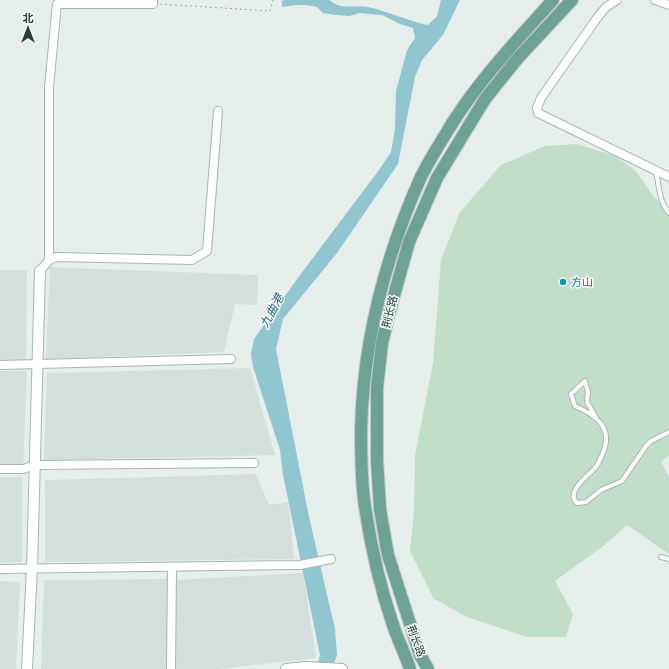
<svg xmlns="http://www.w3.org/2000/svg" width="669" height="669" font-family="Raleway,'Noto Sans SC',sans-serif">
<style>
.built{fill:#d4deda}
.green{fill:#c0dec9}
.water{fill:#91c5d0}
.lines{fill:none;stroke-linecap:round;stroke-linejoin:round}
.service-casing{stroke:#a8b6b2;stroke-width:6}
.minor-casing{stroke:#a8b6b2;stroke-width:10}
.tertiary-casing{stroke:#a8b6b2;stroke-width:12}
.primary-casing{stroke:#c2cac8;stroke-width:14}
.path{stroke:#88b0a5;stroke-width:1;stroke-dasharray:2 3;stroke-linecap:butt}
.service{stroke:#fff;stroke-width:4}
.minor{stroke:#fff;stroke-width:8}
.tertiary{stroke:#fff;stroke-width:10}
.primary{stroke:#6da295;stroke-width:12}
.culture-dot{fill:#0f9aa8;stroke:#f7fbf9;stroke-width:1.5}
.labels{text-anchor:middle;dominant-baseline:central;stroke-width:3;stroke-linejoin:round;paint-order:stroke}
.culture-label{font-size:11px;fill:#0d838f;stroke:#f7fbf9;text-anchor:start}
.street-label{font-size:11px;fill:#254039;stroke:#f7fbf9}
.water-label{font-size:12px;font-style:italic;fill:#21697a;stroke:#f7fbf9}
</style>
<rect width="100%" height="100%" fill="#e6eeeb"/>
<g class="built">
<path d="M50,267l208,8 -1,30 -22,-1 -11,48 -178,7z"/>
<path d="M0,270h27l-1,92 -26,-1z"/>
<path d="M250,368l25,87 -231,5 3,-87z"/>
<path d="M0,371h27l-4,98 -23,-1z"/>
<path d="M256,474l13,31 19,-3 6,57 -249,3v-82z"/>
<path d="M0,477h22v85l-22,1z"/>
<path d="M303,573l13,85 -97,11h-43l-1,-89z"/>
<path d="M167,579v90h-126l3,-89z"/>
<path d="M0,581l20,1 -4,87h-16z"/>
</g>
<path class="green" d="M577,144l38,12 21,15 17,25 16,15v245l-8,6 8,15v77l-42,-29 -25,22 -47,34 18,33 -7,23h-39l-60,-20 -33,-18 -24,-48 4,-39 1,-57 18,-92 8,-103 19,-48 41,-47 44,-19z"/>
<path class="water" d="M284,0h45c13,11 24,4 39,7 20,4 39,14 60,18l9,-9 4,-16h19l-17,35 -21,25 -7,17 -17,87 -61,89 -54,66 -7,30 33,168 26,112 2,26 -5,14h-15l3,-14 -37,-180 -3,-25 -27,-83 -2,-13 3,-15 49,-68 76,-101 12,-18 4,-23 1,-38 11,-41 8,-12 -2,-10 -13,-4 -18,-9 -23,-2 -10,3 -13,-1 -13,-2 -6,-6 -10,-2h-11l-14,2v-6z"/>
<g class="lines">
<defs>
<g id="service">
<path d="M656,171c3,14 3,31 13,42"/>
<path d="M596,418l-9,-16 1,-10 -3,-11 -14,13 4,12c23,10 39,23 27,49 -2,5 -4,10 -8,14 -6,7 -29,23 -17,34l9,-1 15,-12 21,-9 24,-35 5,-5 18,-9"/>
<path d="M661,557l8,2"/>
</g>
<g id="minor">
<path d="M617,0l-11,7 -9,11 -56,80 -4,10 1,5 131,64"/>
<path d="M655,0l14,5"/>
<path d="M49,260l7,-3 136,3 15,-9 11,-140"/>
<path d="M40,271l9,-11v-173l8,-83h96v-4"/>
<path d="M0,365l231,-6"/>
<path d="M0,469h23l12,-4 219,-2"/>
<path d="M0,569l300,-4 31,-6"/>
<path d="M171,669l1,-102"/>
</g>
<g id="tertiary">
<path d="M27,669l5,-101 8,-297"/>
<path d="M286,669l20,-2 36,2"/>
</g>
<g id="primary">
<path d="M410,669c-5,-15 -12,-29 -17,-44 -13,-38 -22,-78 -28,-118 -4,-25 -4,-51 -4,-77 2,-88 23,-170 59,-251 9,-19 22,-39 33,-57 28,-44 65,-83 100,-122"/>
<path d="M428,669l-8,-14 -32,-100 -8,-46 -3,-49v-72l5,-45 8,-33 19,-68 28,-64 48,-79 33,-41 54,-58"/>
</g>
</defs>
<use href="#service" class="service-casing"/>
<use href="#minor" class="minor-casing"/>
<use href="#tertiary" class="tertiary-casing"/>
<use href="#primary" class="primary-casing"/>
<path class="path" d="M160,4l110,7 3,-11"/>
<use href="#service" class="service"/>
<use href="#minor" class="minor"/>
<use href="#tertiary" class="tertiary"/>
<use href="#primary" class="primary"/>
</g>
<circle class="culture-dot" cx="563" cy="282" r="4"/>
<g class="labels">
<g class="culture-label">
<text x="571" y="282">方山</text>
</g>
<g class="street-label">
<text transform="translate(390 312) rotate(-76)">荆长路</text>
<text transform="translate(416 641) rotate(70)">荆长路</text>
</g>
<g class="water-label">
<text transform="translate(272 311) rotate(-62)">九曲港</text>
</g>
</g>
<g transform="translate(28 28)" stroke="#f7fbf9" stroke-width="3" paint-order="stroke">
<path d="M0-3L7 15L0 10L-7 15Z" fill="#254039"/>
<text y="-6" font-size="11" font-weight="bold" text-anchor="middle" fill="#254039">北</text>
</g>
</svg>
